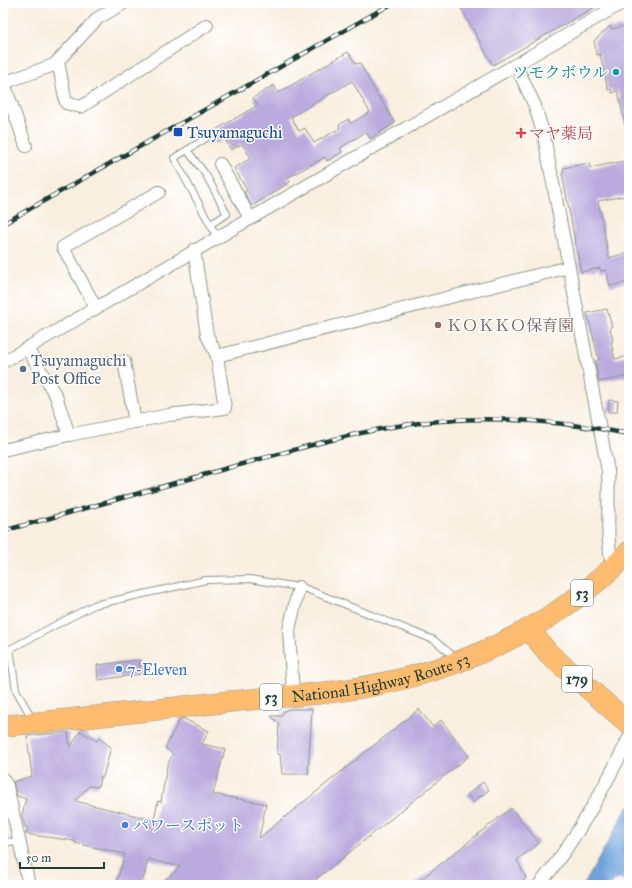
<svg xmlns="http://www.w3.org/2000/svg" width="632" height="888" font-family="'IM FELL Great Primer','Noto Serif JP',serif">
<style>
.water{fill:#70a3dc;stroke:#487088}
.building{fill:#baabde;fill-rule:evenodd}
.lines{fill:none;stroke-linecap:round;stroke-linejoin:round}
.lane-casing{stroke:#8c968a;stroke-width:8}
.street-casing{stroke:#8c968a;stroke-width:14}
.highway-casing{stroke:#8c968a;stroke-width:22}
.lane{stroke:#fff;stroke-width:6}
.street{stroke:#fff;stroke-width:12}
.highway{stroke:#febc70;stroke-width:21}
.rail-casing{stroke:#1f3d34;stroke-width:4.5}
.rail{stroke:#fff;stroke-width:3;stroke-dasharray:9;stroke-linecap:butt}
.culture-dot{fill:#0f9aa8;stroke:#fff;stroke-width:1.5}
.transit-dot{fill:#1a4fb4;stroke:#fff;stroke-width:1.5}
.health-dot{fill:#e0444e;stroke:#fff;stroke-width:1.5}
.education-dot{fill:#8d6e63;stroke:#fff;stroke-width:1.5}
.service-dot{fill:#5c6f8a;stroke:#fff;stroke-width:1.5}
.shop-dot{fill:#3f7fe0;stroke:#fff;stroke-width:1.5}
.labels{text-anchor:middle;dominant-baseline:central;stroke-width:3;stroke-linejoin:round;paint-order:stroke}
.shield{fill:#fff;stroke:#627771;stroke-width:1}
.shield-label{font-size:15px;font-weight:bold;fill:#1f3d34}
.culture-label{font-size:16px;fill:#0d838f;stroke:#fff;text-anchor:end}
.transit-label{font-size:16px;fill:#164399;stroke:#fff;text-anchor:start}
.health-label{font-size:16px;fill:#be3a42;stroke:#fff;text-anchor:start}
.education-label{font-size:16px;fill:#785e54;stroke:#fff;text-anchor:start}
.service-label{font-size:16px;fill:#4e5e75;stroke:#fff;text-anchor:start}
.shop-label{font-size:16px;fill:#366cbe;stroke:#fff;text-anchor:start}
.street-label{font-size:16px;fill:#1f3d34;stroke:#fff}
</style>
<rect width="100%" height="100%" fill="#fff"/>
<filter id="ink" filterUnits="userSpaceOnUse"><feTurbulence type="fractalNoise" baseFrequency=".025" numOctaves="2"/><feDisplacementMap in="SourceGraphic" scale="8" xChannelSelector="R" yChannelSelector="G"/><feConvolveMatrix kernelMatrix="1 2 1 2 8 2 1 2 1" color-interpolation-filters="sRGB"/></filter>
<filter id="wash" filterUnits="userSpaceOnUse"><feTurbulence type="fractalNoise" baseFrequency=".012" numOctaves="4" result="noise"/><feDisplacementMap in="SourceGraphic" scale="16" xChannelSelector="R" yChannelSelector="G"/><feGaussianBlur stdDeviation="0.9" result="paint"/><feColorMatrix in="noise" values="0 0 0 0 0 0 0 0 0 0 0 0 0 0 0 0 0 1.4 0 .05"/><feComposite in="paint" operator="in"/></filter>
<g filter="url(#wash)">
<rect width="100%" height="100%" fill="#f9efe0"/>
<path class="water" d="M629,805v29l-2,5 -1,18 3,7v21h-5l1,-4 -4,-3 -6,2 -5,5h-26z"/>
<g id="blocks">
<g class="building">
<path d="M458,3h144l-109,62z"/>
<path d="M629,25v100h-4l-7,-34 -6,2 -1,-4 -3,1 -8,-36 -3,1 -3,-14 16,-15 1,3z"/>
<path d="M348,52l8,12 4,-1 19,35h1l15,25 -25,16 -4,-7 -26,16 2,4 -15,9 -2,-4 -38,21 3,4 -38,24 -8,-14 3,-2 -13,-22 17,-10 -9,-14 -11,6 -7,-12 -6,4 -6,-10 46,-27 -5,-7 21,-13 4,8zM352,81l18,31 -19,11 -3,-4 -9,6 1,3 -26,15 -9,-15 -6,3 -8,-14z"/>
<path d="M629,160v35l-31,6 11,57 20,-6v30l-19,4 -4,-16 -5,1 -1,-3 -19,4 -19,-99 2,-1 -1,-4 26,-5 1,5z"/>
<path d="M607,309l5,18h-2l3,14 -2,1 4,17 14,-3v20l-30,6 -4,-21 4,-1 -12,-47z"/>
<path d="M609,400l9,1 -1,11h-9z"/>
<path d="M139,660l2,14 -43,6 -1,-15z"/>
<path d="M289,709h23l-4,65h-26l-2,-20h-3l2,-30 -8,-8h10l3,-5z"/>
<path d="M419,709l14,18 8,-7 28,36 -160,129h-151l22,-18 -32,-8 -6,26h-7l-18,-4 8,-27 -50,-11v-2l-49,-7 2,-6 -3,-1 -3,-12 4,-16 -9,-3 -4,-14 19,-6 -5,-40 41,-4 2,16 10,-17 17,10 2,-3 12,9 -8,30h-3l-2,10 -9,-1 -14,15 79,19 4,-19 3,1 6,-36 6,-12 -8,-6 15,-29h4l25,12 -7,13 23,5 -12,45 53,10 -7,34z"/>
<path d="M483,782l6,8 -16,12 -6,-7z"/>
<path d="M511,808l28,35 -22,17 9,18 -6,7h-106z"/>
</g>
</g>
</g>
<g filter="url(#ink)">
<use href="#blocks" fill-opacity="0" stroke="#8c968a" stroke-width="1"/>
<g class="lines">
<defs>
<g id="lane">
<path d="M205,139l-31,19 43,79"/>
<path d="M187,150l19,25 21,39 -16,10"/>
<path d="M30,721l-1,-8 -13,-23 -6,-41 84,-44 112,-25 44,-1 54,9 130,52 17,14 3,6"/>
<path d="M3,841l17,2"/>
</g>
<g id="street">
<path d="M58,61l8,42 15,4 126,-82"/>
<path d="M516,65l19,41 9,30 64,335c2,32 -3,66 5,97"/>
<path d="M3,77l1,6 22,63"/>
<path d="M3,83l51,-18 44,-47 26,-15"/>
<path d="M220,164l30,54"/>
<path d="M96,308l-33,-61 96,-55"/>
<path d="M27,348l29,48 13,39 100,-20 56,-7 -8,-52 -10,-21 -13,-85"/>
<path d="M217,356l352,-89"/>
<path d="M124,361l11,61"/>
<path d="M3,362l619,-359"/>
<path d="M3,450l66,-15"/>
<path d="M293,694l-4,-64 10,-43"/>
<path d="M3,779l4,7 22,99"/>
<path d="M539,885c37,-45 64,-95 90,-147"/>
</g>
<g id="highway">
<path d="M529,629l19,24 81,71"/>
<path id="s1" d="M3,726c74,-7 149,-16 223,-24 40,-5 80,-6 120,-12 108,-16 206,-60 283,-138"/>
</g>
</defs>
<use href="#lane" class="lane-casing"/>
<use href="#street" class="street-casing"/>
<use href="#highway" class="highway-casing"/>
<use href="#lane" class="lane"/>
<use href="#street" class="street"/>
<use href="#highway" class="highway"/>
<defs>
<g id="rail">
<path d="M3,224l390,-221"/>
<path d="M3,531c80,-22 159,-44 239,-67 56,-15 111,-32 169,-40 73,-10 146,-4 218,10"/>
</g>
</defs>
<use href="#rail" class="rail-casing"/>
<use href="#rail" class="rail"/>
</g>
</g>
<circle class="culture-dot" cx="616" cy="72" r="4"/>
<rect class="transit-dot" x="173" y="127" width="10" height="10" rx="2"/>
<path class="health-dot" d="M519 127h4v4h4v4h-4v4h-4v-4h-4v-4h4z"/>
<circle class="education-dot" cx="438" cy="325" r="4"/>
<circle class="service-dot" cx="23" cy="369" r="4"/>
<g class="shop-dot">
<circle cx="119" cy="669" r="4"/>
<circle cx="125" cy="825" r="4"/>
</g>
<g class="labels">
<g class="shield">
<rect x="571" y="580" width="22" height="26" rx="3"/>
<rect x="562" y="666" width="30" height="26" rx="3"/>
<rect x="260" y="684" width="22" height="26" rx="3"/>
</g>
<g class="shield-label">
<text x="582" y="593">53</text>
<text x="577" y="679">179</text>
<text x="271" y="697">53</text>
</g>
<g class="culture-label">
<text x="608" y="72">ツモクボウル</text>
</g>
<g class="transit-label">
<text x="187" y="132">Tsuyamaguchi</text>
</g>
<g class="health-label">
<text x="529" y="133">マヤ薬局</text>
</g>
<g class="education-label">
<text x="446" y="325">ＫＯＫＫＯ保育園</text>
</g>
<g class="service-label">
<text x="31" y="360">Tsuyamaguchi<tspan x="31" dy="18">Post Office</tspan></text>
</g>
<g class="shop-label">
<text x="127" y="669">7-Eleven</text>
<text x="133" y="825">パワースポット</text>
</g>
<g class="street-label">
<text stroke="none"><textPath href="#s1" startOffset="381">National Highway Route 53</textPath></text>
</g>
</g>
<rect width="632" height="888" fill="none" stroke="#fff" stroke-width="16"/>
<path d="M20 862v6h84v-6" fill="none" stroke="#1f3d34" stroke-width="2"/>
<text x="26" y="862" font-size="12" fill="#1f3d34" stroke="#ffffff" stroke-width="3" paint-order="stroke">50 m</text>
</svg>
